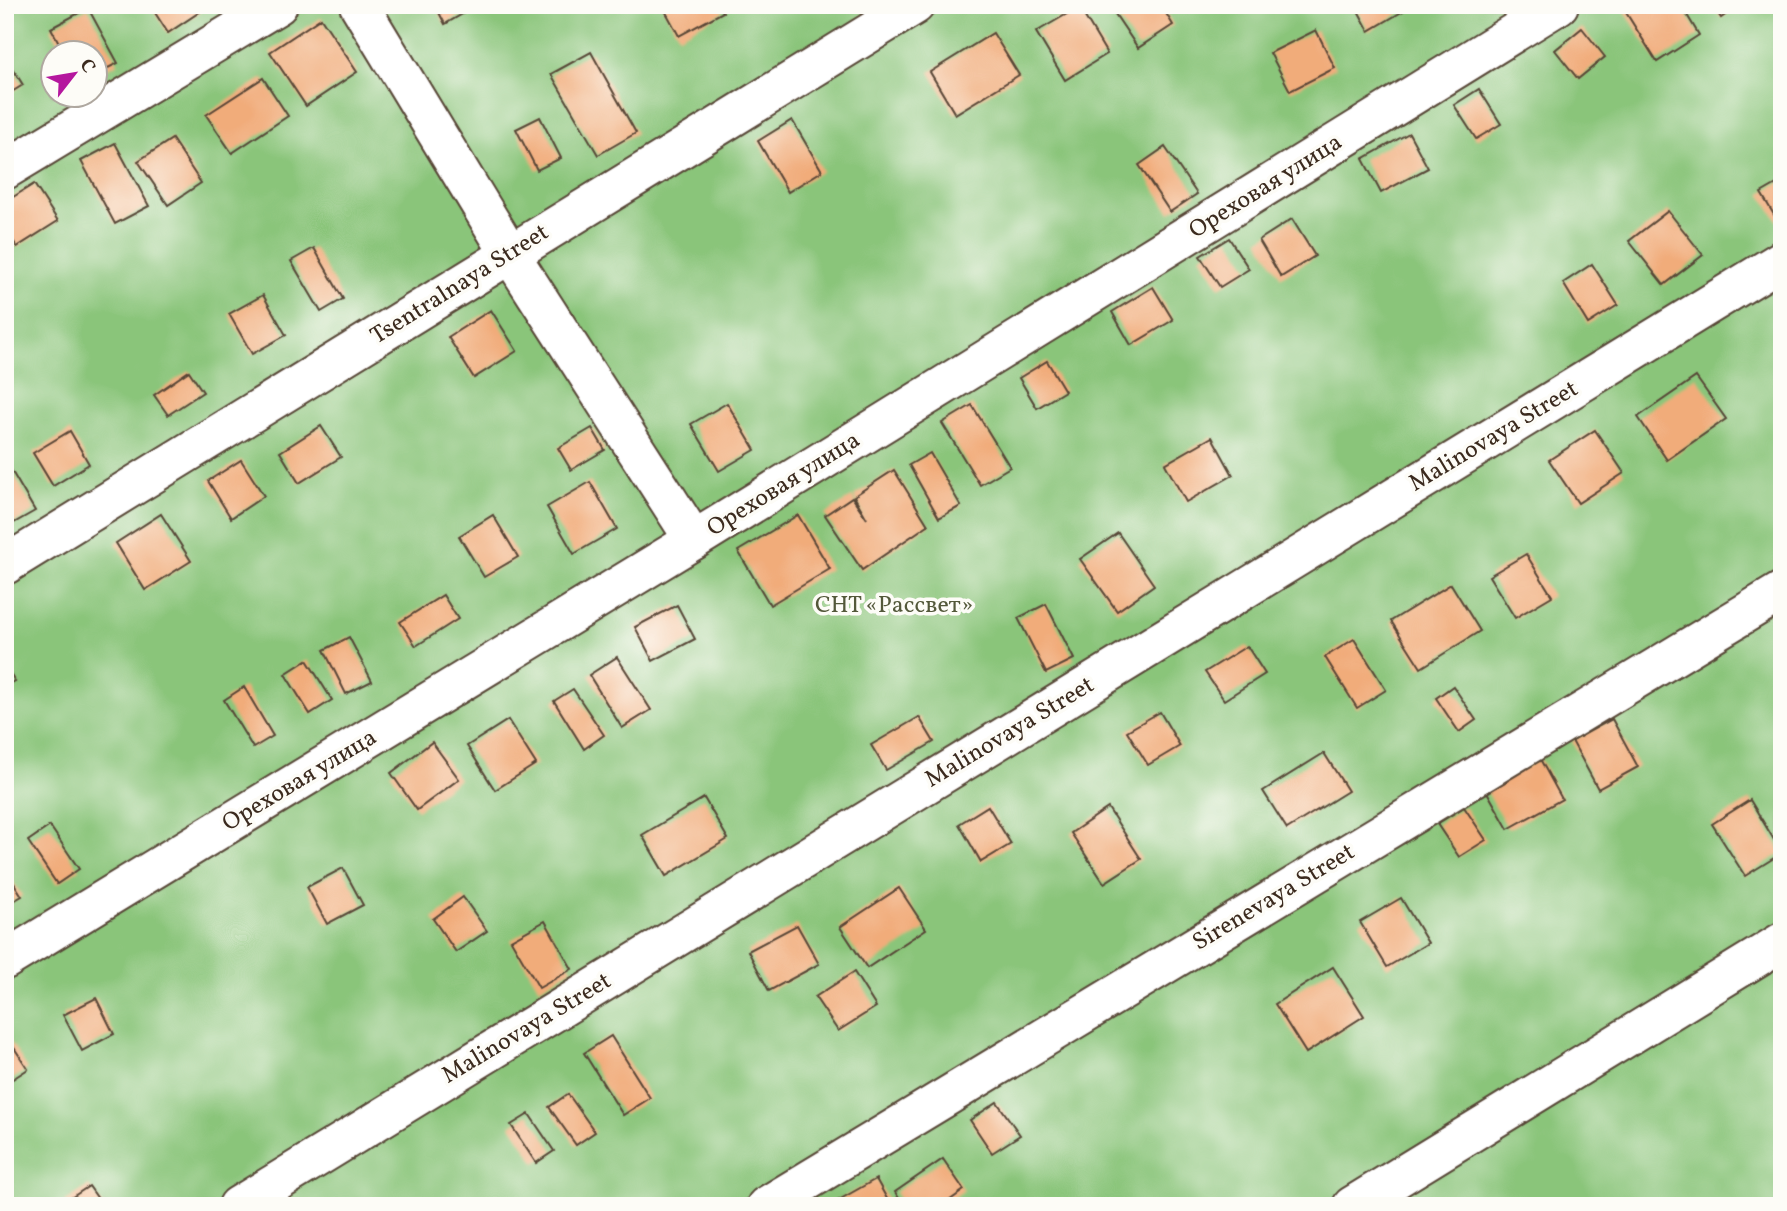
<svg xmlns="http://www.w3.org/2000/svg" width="1787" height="1211" font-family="Vollkorn,serif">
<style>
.green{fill:#8ac57a;stroke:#62784c;stroke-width:2;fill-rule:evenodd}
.building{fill:#f1ac7a}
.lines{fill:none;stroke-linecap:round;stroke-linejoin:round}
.street-casing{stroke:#574536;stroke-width:42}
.street{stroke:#fff;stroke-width:38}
.labels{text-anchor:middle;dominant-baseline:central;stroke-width:7;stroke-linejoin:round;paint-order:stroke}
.street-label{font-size:24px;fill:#3b2a1e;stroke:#fdfcf7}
.park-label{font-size:24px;fill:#53583a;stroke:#fdfcf7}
</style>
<rect width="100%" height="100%" fill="#fdfcf7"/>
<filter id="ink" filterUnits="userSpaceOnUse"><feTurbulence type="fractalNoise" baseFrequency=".0143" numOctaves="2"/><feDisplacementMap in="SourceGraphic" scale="14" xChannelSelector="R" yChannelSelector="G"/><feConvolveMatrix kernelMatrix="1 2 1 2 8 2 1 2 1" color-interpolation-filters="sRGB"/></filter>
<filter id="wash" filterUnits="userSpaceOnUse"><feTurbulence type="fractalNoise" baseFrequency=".00686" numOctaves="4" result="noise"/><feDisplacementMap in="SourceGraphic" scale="28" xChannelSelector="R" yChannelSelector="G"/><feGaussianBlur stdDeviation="1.57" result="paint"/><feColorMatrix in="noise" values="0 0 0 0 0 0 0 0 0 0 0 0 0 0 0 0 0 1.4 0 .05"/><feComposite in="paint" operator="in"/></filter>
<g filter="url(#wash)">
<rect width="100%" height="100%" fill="#f5dbbf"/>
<path class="green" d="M5,5h1777v1201h-1777zM52,52h42v42h-42z"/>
<g id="blocks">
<g class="building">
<path d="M150,5h60l-42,28z"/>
<path d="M435,5h43l-33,19z"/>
<path d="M662,5h58l3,7 -44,24z"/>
<path d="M1109,5h52l12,20 -35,23z"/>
<path d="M1355,5h47l3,5 -36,21z"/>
<path d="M1634,5h47l18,30 -42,27 -32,-51z"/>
<path d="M1712,5h27l-18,13z"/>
<path d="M1079,7l28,47 -42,26 -29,-48z"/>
<path d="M88,8l30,55 -24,12v-23h-30l-13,-24z"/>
<path d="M321,18l36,54 -51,34 -36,-54z"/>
<path d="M1582,28l23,29 -27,22 -23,-29z"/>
<path d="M1316,30l19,38 -45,23 -20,-38z"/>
<path d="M993,33l26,42 -64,39 -25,-42z"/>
<path d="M591,52l45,81 -38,22 -47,-81z"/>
<path d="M5,56l18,29 -18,11z"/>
<path d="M263,78l25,38 -56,37 -26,-38z"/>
<path d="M1479,89l22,35 -25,15 -22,-34z"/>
<path d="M540,117l21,41 -24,12 -21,-41z"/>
<path d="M792,120l30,51 -34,21 -30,-51z"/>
<path d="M1409,133l19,35 -47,25 -18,-34z"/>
<path d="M172,139l29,44 -33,22 -30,-44z"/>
<path d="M115,143l34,63 -34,18 -34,-63z"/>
<path d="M1165,147l32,47 -27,18 -31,-47z"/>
<path d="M1782,181v47l-21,-35z"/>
<path d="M34,184l24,37 -41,26 -12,-19v-26z"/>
<path d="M1668,211l35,44 -39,30 -35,-44z"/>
<path d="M1292,219l23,37 -34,21 -22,-37z"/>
<path d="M1229,238l20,31 -29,18 -20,-31z"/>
<path d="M314,248l29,51 -22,13 -30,-51z"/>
<path d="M1592,264l26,41 -30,19 -25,-41z"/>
<path d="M1153,287l20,33 -42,25 -19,-33z"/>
<path d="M263,295l23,40 -34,19 -23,-40z"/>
<path d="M491,310l26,41 -43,27 -26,-41z"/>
<path d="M1047,361l18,30 -28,17 -18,-30z"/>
<path d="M189,371l14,21 -35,23 -14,-20z"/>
<path d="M1696,377l30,42 -59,41 -29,-43z"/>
<path d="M727,403l28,47 -36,21 -28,-47z"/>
<path d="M972,405l38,62 -30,18 -38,-62z"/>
<path d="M321,426l20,31 -42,26 -19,-31z"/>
<path d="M592,428l13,22 -34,20 -13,-22z"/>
<path d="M1595,430l29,43 -46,30 -29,-43z"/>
<path d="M70,431l19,33 -36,22 -20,-33z"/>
<path d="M1212,437l21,38 -47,27 -21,-38z"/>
<path d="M930,453l31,53 -22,12 -30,-53z"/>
<path d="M241,460l23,36 -33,22 -23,-37z"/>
<path d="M11,470l24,41 -30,17v-55z"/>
<path d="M894,470l34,55 -66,45 -37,-55 27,-18 15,22 -13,-23z"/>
<path d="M590,482l27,47 -43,25 -27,-47z"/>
<path d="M161,514l30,47 -46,29 -29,-47z"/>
<path d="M493,515l25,42 -34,20 -25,-41z"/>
<path d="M798,515l32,54 -60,36 -32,-54z"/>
<path d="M1118,533l36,52 -37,26 -37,-52z"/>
<path d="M1526,554l26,42 -37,22 -26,-42z"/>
<path d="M1451,584l29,47 -59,37 -30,-47z"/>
<path d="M443,595l15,24 -42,27 -16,-24z"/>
<path d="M1046,604l28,55 -28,14 -28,-55z"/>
<path d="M677,605l18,34 -42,22 -18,-34z"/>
<path d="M349,637l23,44 -26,13 -22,-44z"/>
<path d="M1354,639l32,51 -29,18 -32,-51z"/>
<path d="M1247,646l18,28 -41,26 -19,-28z"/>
<path d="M617,657l34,53 -29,18 -33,-53z"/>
<path d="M307,660l25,40 -22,14 -25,-40z"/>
<path d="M5,665l10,16 -10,5z"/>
<path d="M1453,686l23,34 -17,12 -23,-34z"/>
<path d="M244,687l29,49 -20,12 -29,-48z"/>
<path d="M573,689l31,46 -20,14 -30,-48z"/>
<path d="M1160,712l20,34 -32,19 -21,-34z"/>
<path d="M919,717l15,25 -48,28 -15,-25z"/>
<path d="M1612,719l26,48 -40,22 -26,-48z"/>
<path d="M508,720l28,44 -41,26 -28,-44z"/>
<path d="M432,742l27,37 -42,31 -26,-37z"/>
<path d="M1324,753l24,38 -61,38 -24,-38z"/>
<path d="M1540,759l22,40 -54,30 -22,-39z"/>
<path d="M704,798l24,41 -62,37 -24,-41z"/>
<path d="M1750,800l32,53 -37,23 -33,-52z"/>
<path d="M988,806l23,38 -30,18 -22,-38z"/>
<path d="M1464,807l22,33 -27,17 -22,-33z"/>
<path d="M1108,808l33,51 -37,24 -33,-50z"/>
<path d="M50,826l29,43 -22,15 -29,-43z"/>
<path d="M343,868l20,37 -36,19 -20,-37z"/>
<path d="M5,869l17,27 -17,10z"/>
<path d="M899,888l27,41 -59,39 -27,-41z"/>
<path d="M463,897l24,34 -31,21 -23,-33z"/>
<path d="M1401,898l27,45 -41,24 -27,-45z"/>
<path d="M545,921l27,48 -33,19 -28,-48z"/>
<path d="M797,925l22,39 -50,27 -21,-40z"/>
<path d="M1333,967l31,49 -58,37 -31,-49z"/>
<path d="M854,972l22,35 -38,24 -23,-34z"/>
<path d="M96,998l18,36 -32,17 -19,-36z"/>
<path d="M5,1034l23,35 -23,15z"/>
<path d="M611,1036l39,62 -27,17 -39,-62z"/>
<path d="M568,1094l27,38 -19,13 -27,-38z"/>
<path d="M997,1102l23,33 -28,18 -22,-33z"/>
<path d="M529,1114l25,37 -18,12 -25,-38z"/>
<path d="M943,1159l21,31 -22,16h-38l-9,-14z"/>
<path d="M876,1179l15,27h-51l-3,-5z"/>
<path d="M89,1186l14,20h-35l-3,-4z"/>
</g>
</g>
</g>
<g filter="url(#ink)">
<use href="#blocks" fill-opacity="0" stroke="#574536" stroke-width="2"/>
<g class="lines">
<defs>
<g id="street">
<path d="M359,5l151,249 184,286"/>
<path d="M5,170l273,-165"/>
<path d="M5,565l910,-560"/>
<path d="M5,960l689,-420 865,-535"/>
<path d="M238,1206l1544,-946"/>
<path d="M766,1206l1016,-615"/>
<path d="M1352,1206l430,-264"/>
</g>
</defs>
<use href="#street" class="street-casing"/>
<use href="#street" class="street"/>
</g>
</g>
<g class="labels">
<g class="street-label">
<text transform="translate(1266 187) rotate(-32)">Ореховая улица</text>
<text transform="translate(460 285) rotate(-32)">Tsentralnaya Street</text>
<text transform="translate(1494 437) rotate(-31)">Malinovaya Street</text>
<text transform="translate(784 485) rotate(-32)">Ореховая улица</text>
<text transform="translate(1010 733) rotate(-31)">Malinovaya Street</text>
<text transform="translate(300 781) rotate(-31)">Ореховая улица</text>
<text transform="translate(1274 898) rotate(-31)">Sirenevaya Street</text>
<text transform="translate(527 1029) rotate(-31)">Malinovaya Street</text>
</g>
<g class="park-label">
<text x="894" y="606">СНТ «Рассвет»</text>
</g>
</g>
<rect width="1787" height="1211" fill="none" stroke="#fdfcf7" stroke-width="28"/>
<g transform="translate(74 74) rotate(59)"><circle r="33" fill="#fdfcf7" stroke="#afa8a0" stroke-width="2"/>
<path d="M0-5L12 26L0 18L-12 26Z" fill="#b5179e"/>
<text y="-10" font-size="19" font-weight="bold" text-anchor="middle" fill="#3b2a1e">С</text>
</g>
</svg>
